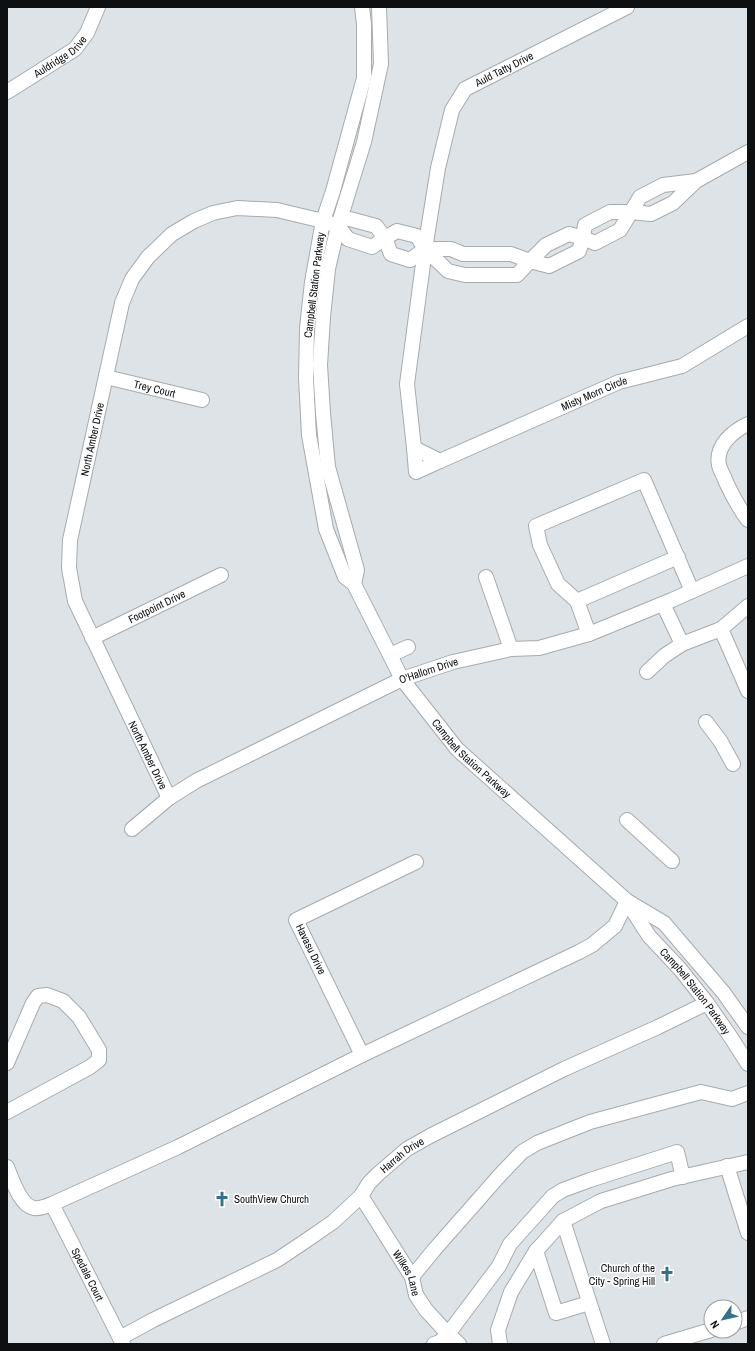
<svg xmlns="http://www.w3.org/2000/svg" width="755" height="1351" font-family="'Archivo Narrow',sans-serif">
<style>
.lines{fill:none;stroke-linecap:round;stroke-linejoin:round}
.minor-casing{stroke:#a6abaf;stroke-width:16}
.minor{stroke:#fff;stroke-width:14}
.labels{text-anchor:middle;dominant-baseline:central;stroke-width:3;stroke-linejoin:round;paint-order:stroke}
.street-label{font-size:11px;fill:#0d0f10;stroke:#fff}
.poi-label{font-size:11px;fill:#0d0f10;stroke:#fff;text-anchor:start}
</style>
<rect width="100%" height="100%" fill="#dee3e8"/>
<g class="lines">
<defs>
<g id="minor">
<path id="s1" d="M362,7l2,17v54l-31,113 -10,30 -11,61 -5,46 -1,50 3,57 17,94 19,48 9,7 48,95 55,70 170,152 37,22 59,69 25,35"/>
<path id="s2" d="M627,7l-162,82 -13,21 -14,58 -13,81 -18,135 7,64 26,13 179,-79 63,-16 66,-40"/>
<path id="s3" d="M7,92l68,-43 12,-16 11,-26"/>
<path d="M338,226l10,13 24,8 13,-9 6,16 19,6 15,-11 23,22 17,4h52l13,-14 19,5 30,-15 4,-13 12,5 25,-13 11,-18 20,2 22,-11 23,-22 52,-29"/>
<path d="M338,226l8,-8 30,8 9,12 12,-7 20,5 8,13h26l12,5h48l19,7 16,-16 23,-11 14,4 2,-13 25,-13h21l9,-15 23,-12 33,-4"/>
<path id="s4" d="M106,377l96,23"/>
<path d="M748,424c-15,7 -33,22 -29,41 1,5 5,11 7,17 7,15 12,25 22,38"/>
<path d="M414,448l2,24 24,-11"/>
<path d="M486,577l25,72"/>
<path d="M354,584l3,-14 -29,-103 -5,-54 -3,-48 3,-48 5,-48 10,-43 26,-84 17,-78 -2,-57"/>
<path d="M577,601l101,-44"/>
<path d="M721,629l27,62"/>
<path d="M589,634l-12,-33 -19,-17 -18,-39 -4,-19 108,-46 48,111"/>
<path id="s5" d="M92,638l129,-63"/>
<path d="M682,644l39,-15 27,-23"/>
<path d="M390,655l18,-8"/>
<path d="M647,672l17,-16 18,-12 -19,-40"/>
<path d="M706,722l15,20 12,22"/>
<path id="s6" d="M169,798l-94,-197 -6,-33 1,-28 52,-237 10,-24 16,-22 24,-23 22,-13 19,-8 24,-5 40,2 46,11 15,5"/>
<path d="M627,820l45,41"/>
<path id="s7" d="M132,829l37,-31 27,-17 206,-102 51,-17 58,-13 28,-1 50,-14 83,-34 76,-34"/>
<path id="s8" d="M629,905l20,31 31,33 27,34 23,33 18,28"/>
<path d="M362,1055l-66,-135 120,-58"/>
<path d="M7,1063l26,-60 5,-7 9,-1 16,6 16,16 20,33v10l-9,7 -83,45"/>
<path d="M727,1166l21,67"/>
<path d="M7,1167c5,12 13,39 27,41 5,1 13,-2 18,-4l126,-57 184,-92 217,-103 13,-7 23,-19 12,-25"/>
<path id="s9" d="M361,1196l51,81 4,18 10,15 22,24 11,10"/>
<path id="s10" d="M52,1204l71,140"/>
<path d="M563,1221l40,123"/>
<path d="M536,1251l20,62 33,-10"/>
<path d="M412,1277l22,-27 66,-75 22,-23 15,-9 53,-21 111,-30 31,7 16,-6"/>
<path d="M735,1323l13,-5"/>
<path id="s11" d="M120,1338l33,-18 124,-60 27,-18 29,-20 28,-26 8,-13 9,-9 29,-25 23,-13 134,-67 94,-42 49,-24"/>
<path d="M434,1344l6,-2 8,-8 51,-68 11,-22 43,-48 10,-6 27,-10 87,-28 6,25"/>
<path d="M500,1344l-2,-14 13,-38 25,-41 27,-30 38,-20 71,-22 76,-17"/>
<path d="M664,1344l47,-14"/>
</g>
</defs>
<use href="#minor" class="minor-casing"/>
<use href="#minor" class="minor"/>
</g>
<defs>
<symbol id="church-bare" viewBox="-9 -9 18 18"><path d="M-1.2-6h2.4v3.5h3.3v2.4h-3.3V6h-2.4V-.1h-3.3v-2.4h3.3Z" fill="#357289" stroke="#fff" stroke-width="2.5" paint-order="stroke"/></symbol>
</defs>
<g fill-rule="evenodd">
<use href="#church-bare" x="211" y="1188" width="22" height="22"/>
<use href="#church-bare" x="656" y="1263" width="22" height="22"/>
</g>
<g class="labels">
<g class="street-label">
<text stroke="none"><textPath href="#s3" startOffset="64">Auldridge Drive</textPath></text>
<text transform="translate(504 69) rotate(-27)">Auld Tatty Drive</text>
<text transform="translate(314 285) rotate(-83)">Campbell Station Parkway</text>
<text stroke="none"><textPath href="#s4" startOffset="50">Trey Court</textPath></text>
<text stroke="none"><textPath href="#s2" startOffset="746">Misty Morn Circle</textPath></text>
<text stroke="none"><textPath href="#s6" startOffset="383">North Amber Drive</textPath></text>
<text stroke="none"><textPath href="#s5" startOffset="72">Footpoint Drive</textPath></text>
<text stroke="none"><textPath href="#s7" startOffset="338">O'Hallorn Drive</textPath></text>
<text transform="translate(148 755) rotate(64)">North Amber Drive</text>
<text stroke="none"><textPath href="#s1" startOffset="806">Campbell Station Parkway</textPath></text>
<text transform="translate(311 949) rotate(64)">Havasu Drive</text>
<text stroke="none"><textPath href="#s8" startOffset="109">Campbell Station Parkway</textPath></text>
<text stroke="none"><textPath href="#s11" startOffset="340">Harrah Drive</textPath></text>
<text stroke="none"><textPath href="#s9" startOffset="90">Wilkes Lane</textPath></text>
<text stroke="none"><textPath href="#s10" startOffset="79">Spedale Court</textPath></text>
</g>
<g class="poi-label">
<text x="234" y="1199">SouthView Church</text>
<text x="655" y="1268" text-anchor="end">Church of the<tspan x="655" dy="13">City - Spring Hill</tspan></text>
</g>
</g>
<rect width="755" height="1351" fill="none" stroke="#0d0f10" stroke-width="16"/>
<g transform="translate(723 1319) rotate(236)"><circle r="19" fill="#ffffff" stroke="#9e9f9f"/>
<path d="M0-3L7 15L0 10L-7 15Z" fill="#357289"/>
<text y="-6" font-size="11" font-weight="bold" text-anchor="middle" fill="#0d0f10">N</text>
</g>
</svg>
